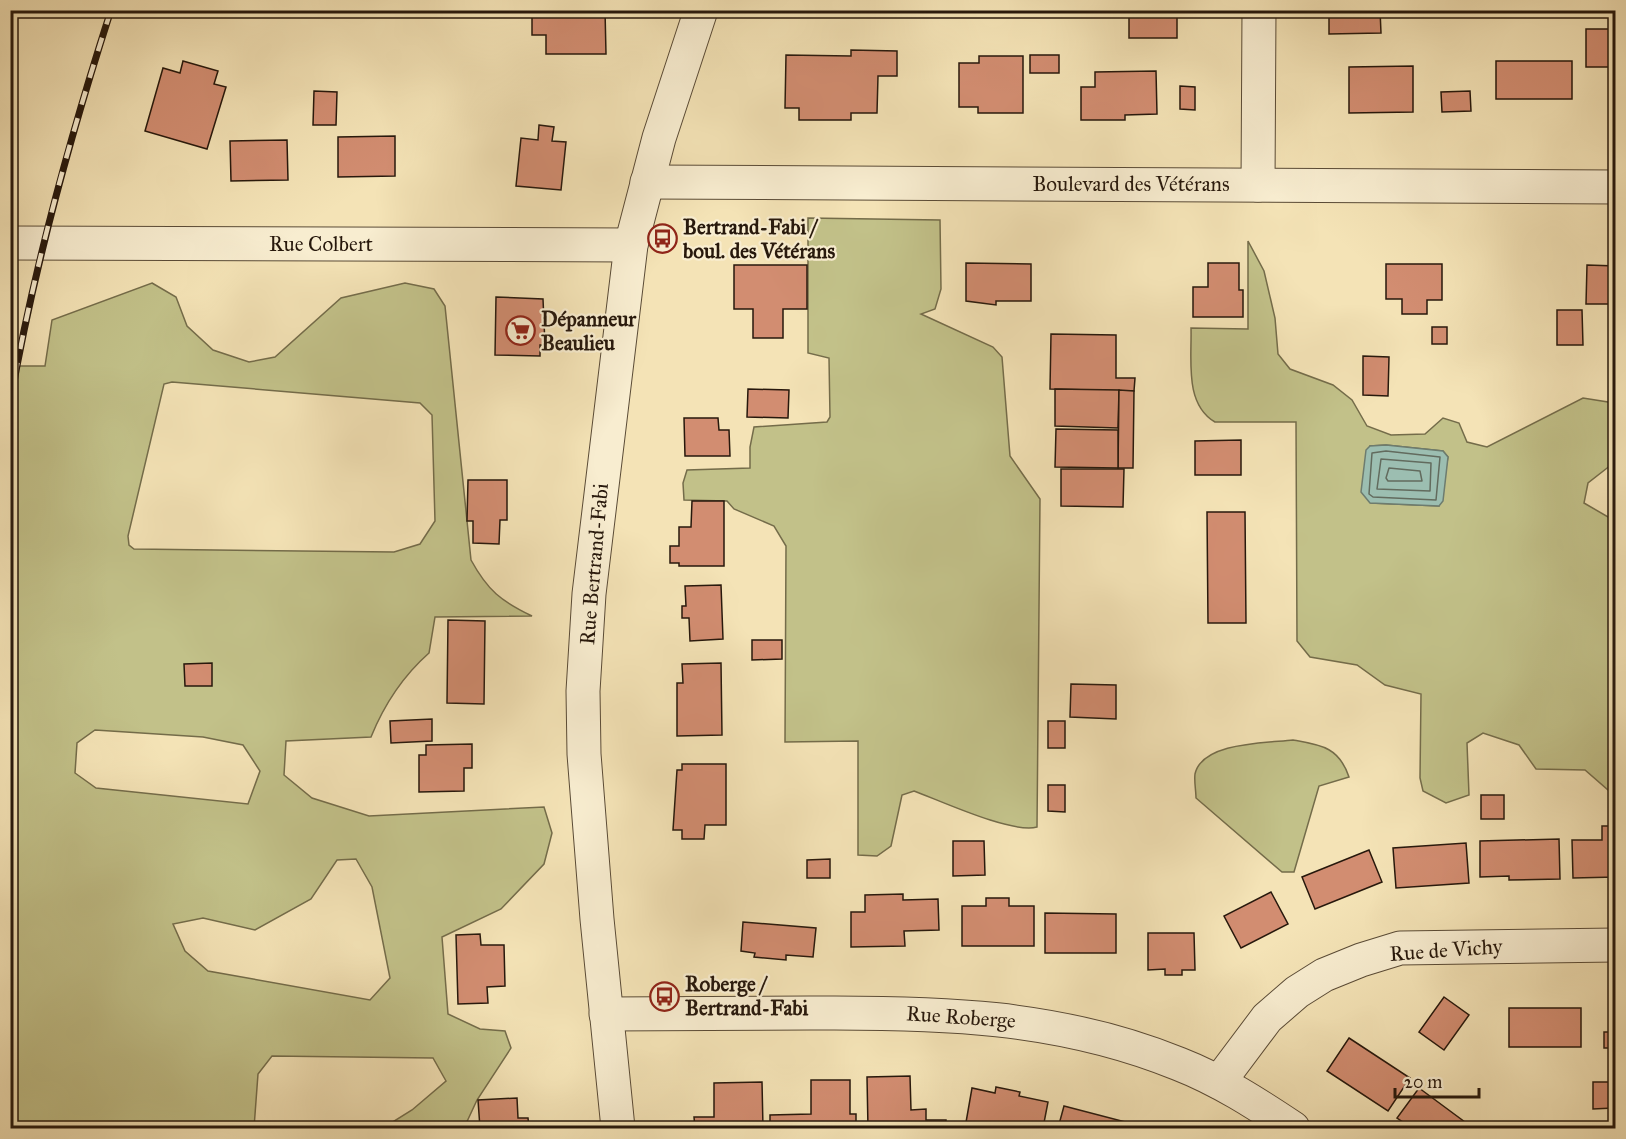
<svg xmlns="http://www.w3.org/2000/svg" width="1626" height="1139" font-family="'IM FELL Great Primer',serif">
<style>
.green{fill:#c2c189;stroke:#746c4a;stroke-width:1.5;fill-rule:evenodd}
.water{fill:#9cbeb1;stroke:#6d7c6f;stroke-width:1.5}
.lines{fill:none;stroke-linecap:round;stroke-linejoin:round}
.shore{stroke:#626b5e;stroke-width:1.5}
.building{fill:#d28d71;stroke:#27180c;stroke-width:1.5}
.minor-casing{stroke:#5a4b36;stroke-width:35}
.tertiary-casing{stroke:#5a4b36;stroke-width:35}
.minor{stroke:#f8edd0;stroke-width:33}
.tertiary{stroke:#f8edd0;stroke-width:33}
.rail-casing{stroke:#27180c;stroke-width:7}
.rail{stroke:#f8edd0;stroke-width:4.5;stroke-dasharray:14;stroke-linecap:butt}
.labels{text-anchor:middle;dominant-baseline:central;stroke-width:4.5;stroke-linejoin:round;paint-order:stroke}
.street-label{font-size:21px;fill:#27180c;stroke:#f8edd0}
.poi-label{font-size:21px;font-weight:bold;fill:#27180c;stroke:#f8edd0;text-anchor:start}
</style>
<rect width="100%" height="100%" fill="#f4e3b6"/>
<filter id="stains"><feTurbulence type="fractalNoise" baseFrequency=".00333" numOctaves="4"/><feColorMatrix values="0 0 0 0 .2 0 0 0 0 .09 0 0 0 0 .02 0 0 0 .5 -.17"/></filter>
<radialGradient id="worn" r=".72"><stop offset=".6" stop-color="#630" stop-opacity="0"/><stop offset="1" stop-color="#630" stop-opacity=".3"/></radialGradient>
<g class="green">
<path d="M808,218l132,2 1,69 -6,20 -14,5 72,33 9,10 8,99 30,43 -3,328c-25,7 -96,-26 -123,-36l-12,4 -11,51 -14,10 -19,-1v-114l-73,1 1,-196 -12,-20 -40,-17 -7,-8 -43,-1 -1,-17 4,-13 63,-2v-21l4,-20 73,-5 3,-5 -1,-59 -21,-5z"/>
<path d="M1248,241l16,30 11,47 3,36 12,15 43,16 19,15 15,26 24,9 34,-1 18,-16 16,5 8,19 20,5 96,-49 31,5 2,31 -5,3v28l-23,18 -4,20 31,18v275l-30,-26 -49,-1 -17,-24 -36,-12 -16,10 2,52 -23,8 -23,-12 -3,-13 1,-84 -36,-9 -28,-20 -47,-8 -13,-16 -1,-219h-81c-31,-18 -23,-63 -24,-94l57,1zM1386,445l57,6 5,6 -9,49 -68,-3 -1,-57z"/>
<path d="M152,283l24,14 11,29 26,24 36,12 26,-5 66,-59 64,-15 29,6 11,17 26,254c17,31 30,41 61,56l-97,1 -6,36c-26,23 -45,52 -58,84l-85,4 -2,34 28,23 57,18 175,-9 8,26 -8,31 -43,45 -59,28 6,77 32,15 25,2 6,17 -34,52 -13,28h-81l29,-18 34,-29 -13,-23 -161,-2 -14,18 -4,54h-243v-762h34l7,-46zM172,382l248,21 12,12 3,106 -15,23 -26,8 -260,-3 -5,-4 -1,-9 36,-152zM95,730l108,7 40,8 17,26 -12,33 -152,-16 -21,-15 2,-30zM356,859l16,28 18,91 -20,22 -162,-29 -23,-20 -12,-27 30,-6 52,12 56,-31 26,-39z"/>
<path d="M1293,740c28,5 46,7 56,37l-30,9 -25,86h-12l-86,-74c0,-7 -2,-17 -1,-24 7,-32 72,-31 98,-34z"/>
</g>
<path class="water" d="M1386,445l57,6 5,6 -5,44 -4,5 -69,-3 -9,-11 5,-42 4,-4z"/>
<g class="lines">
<g class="shore">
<path d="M1386,451l54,6 -4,43 -63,-3 -4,-3 3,-41z"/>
<path d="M1381,459l50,4 -1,28 -53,-2z"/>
<path d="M1389,468l31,3 2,10h-34l-2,-3z"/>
</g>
</g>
<g class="building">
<path d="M532,10h73l1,44h-60v-19h-14z"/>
<rect x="1129" y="10" width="48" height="28"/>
<path d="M1329,10h51l1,23 -52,1z"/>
<rect x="1586" y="29" width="29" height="38"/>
<path d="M851,50l46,1v25h-19l-1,37h-26v7h-52v-12h-14l1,-53 65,1z"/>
<rect x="1030" y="55" width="29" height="18"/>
<path d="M979,56h44v57h-45v-6h-19v-44h20z"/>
<path d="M183,61l35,10 -4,13 12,3 -19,62 -62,-18 18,-63 17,5z"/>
<rect x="1496" y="61" width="76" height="38"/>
<path d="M1413,66v46l-64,1v-46z"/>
<path d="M1156,71l1,43 -32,1v5h-44v-33h14v-15z"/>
<path d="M1180,86l15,1v23l-15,-1z"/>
<path d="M314,91l23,1 -1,33h-23z"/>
<path d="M1470,91l1,20 -29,1 -1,-20z"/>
<path d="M539,125l15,2 -2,14 14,1 -5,48 -45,-4 5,-48 17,2z"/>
<path d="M395,136v40l-57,1v-40z"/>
<path d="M287,140l1,40 -57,1 -1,-40z"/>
<path d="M966,263l65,1v37h-35v4l-30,-4z"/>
<path d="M1208,263h31v27h4v27h-50v-30h15z"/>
<path d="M1386,264h56v36h-15v14h-25v-15h-16z"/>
<path d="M734,265h73v44h-24v29h-30v-29h-19z"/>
<path d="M1587,265l29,1v38h-30z"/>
<path d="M496,297l47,2 2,46h-5v11l-45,-1z"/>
<path d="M1557,310h25l1,35h-26z"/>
<rect x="1432" y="327" width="15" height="17"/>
<path d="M1051,334l65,1v43h19l-1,13 -84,-2z"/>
<path d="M1363,356l26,1 -1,39 -25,-1z"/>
<path d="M748,389l41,1 -1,28 -41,-1z"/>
<path d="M1055,389l64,1 -1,38 -63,-2z"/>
<path d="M1119,390l15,1 -1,77h-15z"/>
<path d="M684,418h34l1,12h10l1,26h-45z"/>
<path d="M1056,429l62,1v38l-63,-1z"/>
<rect x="1614" y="438" width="2" height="25"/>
<path d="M1241,440v35h-46v-34z"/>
<path d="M1061,469h63l-1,38 -62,-1z"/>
<path d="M468,480h39v40h-7l-1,24 -26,-1v-22h-6z"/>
<path d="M692,501h32v65h-45v-3h-9v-17h9v-19h12z"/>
<path d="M1207,512h38l1,111h-38z"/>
<path d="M721,585l2,54 -33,2 -1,-23h-7v-12h4l-1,-20z"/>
<path d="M448,620l37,1 -1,83 -37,-1z"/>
<path d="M752,640h30v19l-30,1z"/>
<path d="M212,663v23h-27l-1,-22z"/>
<path d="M721,663l1,72 -45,1v-53h6l-1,-19z"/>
<path d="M1071,684l45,1v34l-46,-2z"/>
<path d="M432,719v22l-41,2 -1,-22z"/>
<rect x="1048" y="721" width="17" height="27"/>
<path d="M472,744v24h-8v23l-45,1v-37h7v-10z"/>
<path d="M682,764h44v61h-21l-1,14h-22v-9h-9l4,-60h5z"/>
<path d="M1048,785h17v27l-17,-1z"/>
<rect x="1481" y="795" width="23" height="24"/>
<path d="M1602,826h14v51l-43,1 -1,-38h30z"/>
<path d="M1559,839l1,40 -51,1v-4l-29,1v-36z"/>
<path d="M953,841h31l1,34 -32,1z"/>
<path d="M1466,843l3,40 -73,5 -3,-40z"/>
<path d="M1369,850l13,32 -67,27 -13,-32z"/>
<path d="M830,859v19h-23v-18z"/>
<path d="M1271,892l17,32 -47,24 -17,-32z"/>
<path d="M903,894v6l35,-1 1,31 -35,1 1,15 -54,1v-35h14v-17z"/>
<path d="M986,898h23v8h25v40h-72v-40h24z"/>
<path d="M1045,913l71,1v39h-71z"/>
<path d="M743,922l73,6 -3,29 -27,-2v5l-32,-3 1,-4 -14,-2z"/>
<path d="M1148,933h46l1,37h-13v5h-17v-6l-17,1z"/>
<path d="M480,934l1,11h23l1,41 -18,1 1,16 -30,1 -2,-69z"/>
<path d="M1444,997l25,18 -25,35 -25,-18z"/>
<rect x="1509" y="1008" width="72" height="39"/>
<path d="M1610,1009h6v39h-12v-16h7z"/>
<path d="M1349,1038l61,40 -22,33 -61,-40z"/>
<path d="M910,1076l1,34 15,-1v11h20v8h-78l-1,-51z"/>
<path d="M811,1080h39v34h6v14h-86v-13l41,-1z"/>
<path d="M762,1082l1,46h-68l-1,-11h20v-34z"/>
<path d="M1593,1082h20v26l-20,1z"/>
<path d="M996,1087l24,5 -1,4 29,6 -5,26h-78l7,-40 23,5z"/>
<path d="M1419,1088l54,40h-61l-15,-10z"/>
<path d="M517,1098l1,20h10l1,10h-49l-2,-28z"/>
<path d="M1064,1106l73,19 -1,3h-78z"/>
</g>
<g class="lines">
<defs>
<g id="minor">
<path d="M1258,185l1,-175"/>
<path d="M10,243l621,2"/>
<path d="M606,1014c68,0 136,-1 204,-1 127,-1 249,2 369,51 41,16 78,40 114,64"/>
<path d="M1219,1082l48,-64 30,-26 27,-17 37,-15 39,-12 216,-3"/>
</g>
<g id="tertiary">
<path d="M647,182l969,5"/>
<path d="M618,1128l-21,-209 -13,-165 -1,-63 6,-97 42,-349 28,-107 42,-128"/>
</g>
</defs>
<use href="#minor" class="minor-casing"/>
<use href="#tertiary" class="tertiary-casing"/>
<use href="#minor" class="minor"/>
<use href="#tertiary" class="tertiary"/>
<defs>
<path id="rail" d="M10,404c23,-134 59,-264 101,-394"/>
</defs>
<use href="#rail" class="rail-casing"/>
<use href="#rail" class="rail"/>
</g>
<defs>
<symbol id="bus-ring" viewBox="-11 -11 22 22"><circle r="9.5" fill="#f8edd0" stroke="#8f2418" stroke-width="1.5"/><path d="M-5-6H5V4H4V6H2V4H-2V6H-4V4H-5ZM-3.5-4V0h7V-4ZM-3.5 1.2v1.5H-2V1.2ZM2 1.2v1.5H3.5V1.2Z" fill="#8f2418"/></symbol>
<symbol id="supermarket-ring" viewBox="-11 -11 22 22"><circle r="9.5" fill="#f8edd0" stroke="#8f2418" stroke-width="1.5"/><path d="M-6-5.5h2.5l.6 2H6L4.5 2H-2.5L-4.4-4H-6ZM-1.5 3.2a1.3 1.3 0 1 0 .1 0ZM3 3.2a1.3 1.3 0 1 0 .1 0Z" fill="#8f2418"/></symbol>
</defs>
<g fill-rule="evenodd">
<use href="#bus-ring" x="646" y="222" width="33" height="33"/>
<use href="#supermarket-ring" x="504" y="314" width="33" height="33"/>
<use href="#bus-ring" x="648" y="980" width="33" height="33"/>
</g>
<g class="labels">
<g class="street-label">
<text x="1131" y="184">Boulevard des Vétérans</text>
<text x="321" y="244">Rue Colbert</text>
<text transform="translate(594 564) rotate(-85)">Rue Bertrand-Fabi</text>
<text transform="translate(1446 950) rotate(-4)">Rue de Vichy</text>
<text transform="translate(961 1017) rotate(4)">Rue Roberge</text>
</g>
<g class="poi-label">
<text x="683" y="227">Bertrand-Fabi /<tspan x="683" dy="24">boul. des Vétérans</tspan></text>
<text x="541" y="319">Dépanneur<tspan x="541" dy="24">Beaulieu</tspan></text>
<text x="685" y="984">Roberge /<tspan x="685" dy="24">Bertrand-Fabi</tspan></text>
</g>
</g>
<rect width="1626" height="1139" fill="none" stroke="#f4e3b6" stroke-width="36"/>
<rect x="12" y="12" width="1602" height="1115" fill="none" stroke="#27180c" stroke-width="3"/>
<rect x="18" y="18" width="1590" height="1103" fill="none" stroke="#27180c" stroke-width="1.5"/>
<path d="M1395 1088v9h84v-9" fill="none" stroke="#27180c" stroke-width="3"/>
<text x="1404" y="1088" font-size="18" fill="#27180c" stroke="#f8edd0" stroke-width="4.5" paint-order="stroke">20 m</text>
<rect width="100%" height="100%" filter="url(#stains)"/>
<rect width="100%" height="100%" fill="url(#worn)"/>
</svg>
